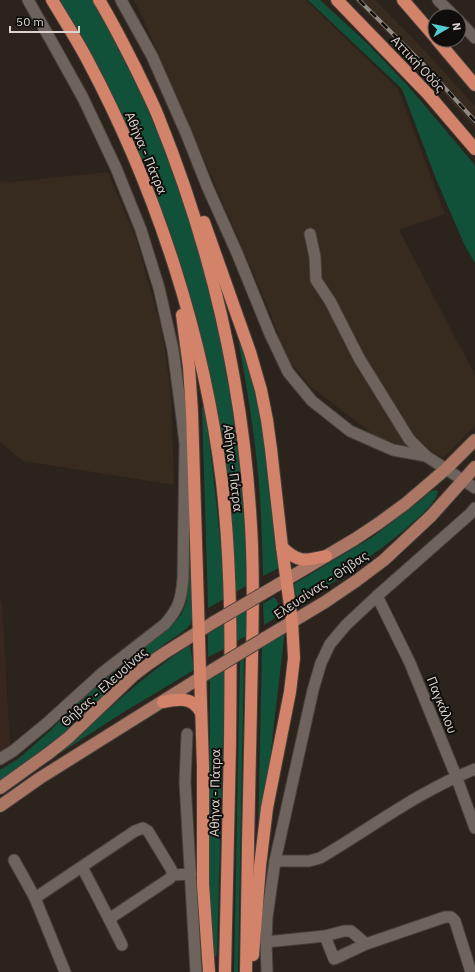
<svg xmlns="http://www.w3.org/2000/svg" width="475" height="972" font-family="'IBM Plex Sans',sans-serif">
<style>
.commercial{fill:#38271f}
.built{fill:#372a1f}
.green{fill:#115039}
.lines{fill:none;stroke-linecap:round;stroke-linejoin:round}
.minor-casing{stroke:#47403b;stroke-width:13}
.major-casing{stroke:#47403b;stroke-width:14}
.highway-casing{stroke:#47403b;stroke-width:14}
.minor{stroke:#6e645d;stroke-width:11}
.major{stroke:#ab7764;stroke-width:12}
.highway{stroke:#d38369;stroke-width:12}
.rail-casing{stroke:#918b85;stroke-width:4}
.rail{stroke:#100d0a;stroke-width:2.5;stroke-dasharray:8;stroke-linecap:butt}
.major-bridge-casing{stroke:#47403b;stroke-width:14;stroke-linecap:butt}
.major-bridge{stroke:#ab7764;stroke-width:12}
.labels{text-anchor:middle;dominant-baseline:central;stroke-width:4;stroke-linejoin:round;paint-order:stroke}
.street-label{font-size:13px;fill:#dad4d0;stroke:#100d0a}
</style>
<rect width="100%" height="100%" fill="#2b231c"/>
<path class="commercial" d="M0,602h2l8,143 -10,8z"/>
<g class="built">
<path d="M133,0h173l92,89 47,125 -46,16 76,145v51l-32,32 -24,-15 -15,3 -25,-7 -68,-52 -25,-30 -16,-45 -130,-300z"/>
<path d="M354,0h21l49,50 51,56v22l-77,-85z"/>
<path d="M108,172l28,66 26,93 9,62 3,92 -151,-24 -23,-19v-261l12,1z"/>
</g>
<g class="green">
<path d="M59,0h33l3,5c20,37 40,74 56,112 9,21 17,44 25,66 34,96 56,197 65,299 4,35 5,69 5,104l-10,6c-2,-37 -3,-74 -8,-110 -17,-148 -65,-294 -135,-425 -11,-20 -23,-38 -34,-57z"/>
<path d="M308,0h12l48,44 41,43 66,78v98l-10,-17 -29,-67 -34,-90z"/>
<path d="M240,342l3,1 20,80 16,145 -16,8c-1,-38 -2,-76 -6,-113 -4,-40 -11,-79 -18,-119z"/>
<path d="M202,407h2l1,2c8,63 16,126 19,190l-16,9z"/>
<path d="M193,488l-1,130 -2,7 -5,5 -22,15 -45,37 -24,26 -26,24 -29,22 -39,26v-10l19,-12 32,-28 32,-32 22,-23 66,-49 10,-11 6,-14 3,-107z"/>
<path d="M435,490l3,1c-1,24 -116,100 -140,114l-4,-21 80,-48 41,-31 15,-13z"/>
<path d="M274,597c13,15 2,21 -10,28l-1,-21z"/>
<path d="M246,610v26l-9,5 -1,-25z"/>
<path d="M226,623v25l-18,9v-23z"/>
<path d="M285,630l-16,138 -11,70v-4l4,-187 8,-4 1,-5z"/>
<path d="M190,645l4,25 -75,45 -60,39c42,-38 83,-78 131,-109z"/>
<path d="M244,658l-6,314h-4l6,-312z"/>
<path d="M225,668l-8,283 -1,5 -1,1h-2v-13l-4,-61 1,-206z"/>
</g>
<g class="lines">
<defs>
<g id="minor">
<path d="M121,0l31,56 34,77 21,53 30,67 33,81 18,38 24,29 38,30 43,19 33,6"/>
<path d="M438,0l16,16"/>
<path d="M459,21l16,17"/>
<path d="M310,234l5,23 1,23 14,21 29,57 50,81 17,17 49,32"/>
<path d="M377,596l33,67 46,113 19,52"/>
<path d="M187,734l-2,48 11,190"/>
<path d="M0,759l13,-8 34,-28 55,-50 63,-49c14,-16 16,-24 18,-45l2,-135 -3,-26 -9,-68 -14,-62 -18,-58 -25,-62 -33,-70 -35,-63 -20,-35"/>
<path d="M14,860l21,38"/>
<path d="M275,861h34l11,-3c51,-30 99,-67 155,-89"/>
<path d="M82,867l27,52 60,-40 4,-4 18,-1"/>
<path d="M109,919l13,26"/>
<path d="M325,936l9,23 32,-15 79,-27h6l4,4 16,51"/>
<path d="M266,942l59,-6 19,-5h7l15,13"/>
<path d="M65,972l-30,-74 100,-67 8,-3 5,3 23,38 2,6"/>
<path d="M267,972l-1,-30 1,-25 8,-56 38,-171 8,-27 9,-19 16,-19 31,-29 93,-82 5,-6"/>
</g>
<g id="major">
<path d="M262,594l93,-55 24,-16 26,-19 41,-35 29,-29"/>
<path d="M265,638l60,-36 31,-21 28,-21 47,-44 44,-49"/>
<path d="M0,788l49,-35 19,-15 66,-63 13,-10 16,-11 51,-32"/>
<path d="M0,806l40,-28 174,-109"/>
</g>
<g id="highway">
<path d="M52,0c12,20 25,40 36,61 69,130 116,275 134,421 10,87 9,175 8,263 -2,75 -3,151 -5,227"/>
<path d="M99,0c14,23 26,47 38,71 7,15 15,30 21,45 51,126 83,259 92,394 5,66 2,131 1,196 -2,89 -4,177 -5,266"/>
<path d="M337,0l91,94 47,55"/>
<path d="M403,0l32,37"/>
<path d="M437,40l38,45"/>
<path d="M204,222l46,130 11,38 6,30 4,29 11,98 10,74 2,37 -4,34 -23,116 -7,58 -7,89"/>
<path d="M182,315l7,52 3,45 11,356v116l6,88"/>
<path d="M282,547c16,16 23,14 44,9"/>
<path d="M163,702c15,-3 30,-6 38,11"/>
</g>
</defs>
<use href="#minor" class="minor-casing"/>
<use href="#major" class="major-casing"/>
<use href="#highway" class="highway-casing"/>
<use href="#minor" class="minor"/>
<use href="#major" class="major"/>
<use href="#highway" class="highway"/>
<defs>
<path id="rail" d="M359,0l64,64 52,57"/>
</defs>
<use href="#rail" class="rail-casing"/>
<use href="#rail" class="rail"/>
<defs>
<g id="major-bridge">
<path d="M214,622l48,-28"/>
<path d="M214,669l51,-31"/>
</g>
</defs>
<use href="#major-bridge" class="major-bridge-casing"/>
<use href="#major-bridge" class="major-bridge"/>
</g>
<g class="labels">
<g class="street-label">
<text transform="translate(418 64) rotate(47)">Αττική Οδός</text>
<text transform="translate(146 153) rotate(67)">Αθήνα - Πάτρα</text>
<text transform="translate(233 468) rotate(83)">Αθήνα - Πάτρα</text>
<text transform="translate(321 585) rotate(-34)">Ελευσίνας - Θήβας</text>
<text transform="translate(104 687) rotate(-42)">Θήβας - Ελευσίνας</text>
<text transform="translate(442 705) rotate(68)">Παγκάλου</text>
<text transform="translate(215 793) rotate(-89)">Αθήνα - Πάτρα</text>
</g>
</g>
<g transform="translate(447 28) rotate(81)"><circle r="19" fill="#100d0a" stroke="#615d59"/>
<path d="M0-3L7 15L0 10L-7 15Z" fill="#51ccd3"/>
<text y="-6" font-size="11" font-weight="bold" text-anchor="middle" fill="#dad4d0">N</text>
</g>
<path d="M10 26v6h69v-6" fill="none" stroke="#dad4d0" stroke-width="2"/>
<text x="16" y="26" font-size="12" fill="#dad4d0" stroke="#100d0a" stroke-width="3" paint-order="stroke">50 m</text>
</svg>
